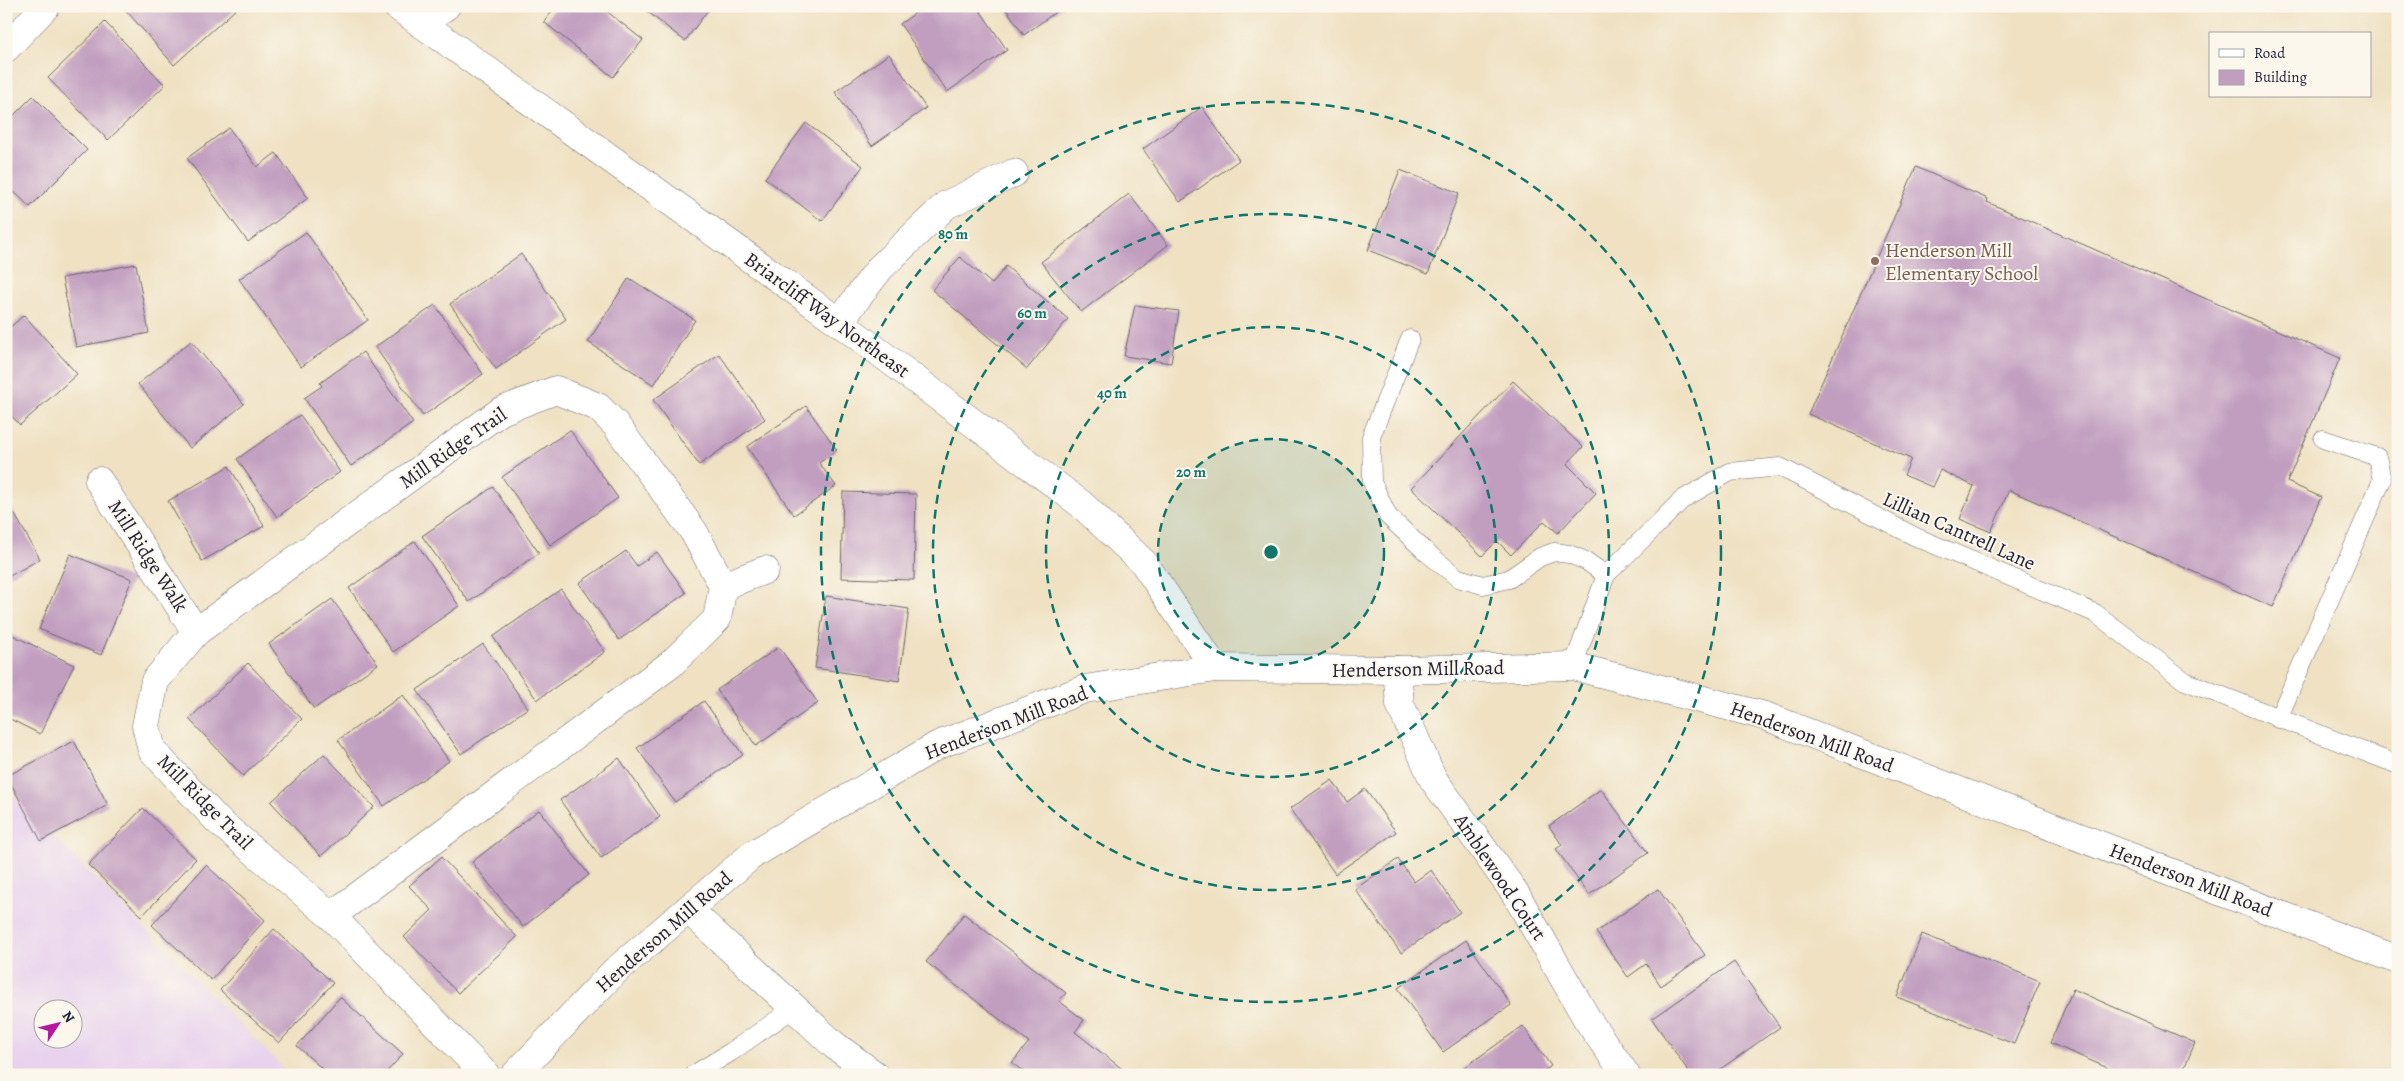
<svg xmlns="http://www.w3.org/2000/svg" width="2404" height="1081" font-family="Alegreya,serif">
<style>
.built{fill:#e8d2ee;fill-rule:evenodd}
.building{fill:#c19ec0}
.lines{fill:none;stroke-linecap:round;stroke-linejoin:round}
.service-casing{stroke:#6a656a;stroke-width:19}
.minor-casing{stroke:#6a656a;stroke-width:29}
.tertiary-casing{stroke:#6a656a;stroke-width:29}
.service{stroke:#fff;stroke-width:18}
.minor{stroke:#fff;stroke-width:28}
.tertiary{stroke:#fff;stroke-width:28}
.ring{fill:none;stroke:#0f766e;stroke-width:2.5;stroke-dasharray:9 6}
.education-dot{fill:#8d6e63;stroke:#fbf7ec;stroke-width:2}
.labels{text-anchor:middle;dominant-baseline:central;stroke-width:4;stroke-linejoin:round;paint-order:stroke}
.education-label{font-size:20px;fill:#785e54;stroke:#fbf7ec;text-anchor:start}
.street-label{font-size:20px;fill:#22223b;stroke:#fbf7ec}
.centre{fill:#0f766e;stroke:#fbf7ec;stroke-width:2.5}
.ring-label{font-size:15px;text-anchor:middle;font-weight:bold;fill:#0f766e;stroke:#fbf7ec;stroke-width:4;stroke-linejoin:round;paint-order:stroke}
</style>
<rect width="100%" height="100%" fill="#fbf7ec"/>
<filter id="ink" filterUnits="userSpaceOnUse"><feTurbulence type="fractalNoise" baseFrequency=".02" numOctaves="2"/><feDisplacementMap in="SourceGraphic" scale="10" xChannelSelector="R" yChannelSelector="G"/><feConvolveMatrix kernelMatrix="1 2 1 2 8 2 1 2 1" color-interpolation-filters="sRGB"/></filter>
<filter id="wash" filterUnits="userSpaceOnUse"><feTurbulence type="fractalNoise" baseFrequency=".0096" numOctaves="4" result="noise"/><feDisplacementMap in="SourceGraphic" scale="20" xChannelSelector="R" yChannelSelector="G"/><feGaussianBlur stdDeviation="1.12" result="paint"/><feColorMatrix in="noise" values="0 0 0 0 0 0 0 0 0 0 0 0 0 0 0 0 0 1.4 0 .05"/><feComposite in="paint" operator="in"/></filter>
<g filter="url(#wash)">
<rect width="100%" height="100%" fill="#efe1c2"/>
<path class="built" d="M6,788l284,287h-284zM42,1008h30v30h-30z"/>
<g id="blocks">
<g class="building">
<path d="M122,6h112l2,3 -62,56z"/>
<path d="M556,6h44l43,34 -30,37 -69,-55z"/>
<path d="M640,6h71l-26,35z"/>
<path d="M925,6h52l30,44 -60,42 -47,-68z"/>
<path d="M1004,6h60l-40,29z"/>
<path d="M105,22l60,63 -57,55 -60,-62z"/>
<path d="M889,54l37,54 -54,38 -37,-54z"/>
<path d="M33,96l54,54 -57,57 -24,-23v-61z"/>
<path d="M1202,107l37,53 -59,42 -37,-53z"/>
<path d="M806,123l57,43 -41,55 -57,-43z"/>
<path d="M229,128l28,39 19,-14 32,45 -60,44 -61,-84z"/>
<path d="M1916,167l72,32 -1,3 353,156 -53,124 34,15 -48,110 -264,-117 -18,42 -31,-13 14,-33 -34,-16 -8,17 -28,-12 7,-16 -103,-45z"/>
<path d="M1400,170l59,23 -31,81 -60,-24z"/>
<path d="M1129,194l39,51 -87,67 -40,-50z"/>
<path d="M306,232l62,88 -67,47 -62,-88z"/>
<path d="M521,254l45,65 -70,50 -46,-65z"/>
<path d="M960,257l32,27 14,-18 62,53 -41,50 -95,-79z"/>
<path d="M136,264l13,69 -73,14 -14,-69z"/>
<path d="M629,278l66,42 -41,65 -66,-43z"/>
<path d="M435,305l48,69 -60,42 -48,-69z"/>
<path d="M1135,305l44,6 -8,52 -47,-7z"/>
<path d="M24,315l53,59 -57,51 -14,-15v-79z"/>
<path d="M191,341l53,63 -54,44 -52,-64z"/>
<path d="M363,352l50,71 -62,43 -47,-68 18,-12 -2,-3z"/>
<path d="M719,354l46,65 -66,46 -46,-65z"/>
<path d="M1513,381l70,66 -16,17 29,29 -38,40 -14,-12 -33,34 -14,-14 -15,15 -71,-68z"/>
<path d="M806,406l31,44 -18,13 17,23 -42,29 -47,-68z"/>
<path d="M300,415l40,57 -63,45 -40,-58z"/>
<path d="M570,430l48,68 -68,47 -48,-68z"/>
<path d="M229,466l35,60 -62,35 -34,-60z"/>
<path d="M493,487l46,66 -70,49 -47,-66z"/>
<path d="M843,492l73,2 -2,86 -73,-2z"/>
<path d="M6,499l34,60 -34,19z"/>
<path d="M415,541l44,65 -66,46 -44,-64z"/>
<path d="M626,551l11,15 20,-14 29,41 -67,47 -40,-57z"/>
<path d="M70,554l62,25 -31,76 -62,-26z"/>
<path d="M561,589l44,63 -68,48 -44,-63z"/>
<path d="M826,596l83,13 -10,72 -84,-13z"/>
<path d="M332,599l46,65 -64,45 -45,-65z"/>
<path d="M6,632l68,33 -34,69 -34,-17z"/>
<path d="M483,644l45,64 -67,46 -44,-64z"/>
<path d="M779,647l39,56 -62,43 -39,-56z"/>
<path d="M248,663l54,56 -59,57 -54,-57z"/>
<path d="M403,695l46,66 -65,45 -46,-66z"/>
<path d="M704,701l39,54 -68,47 -38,-54z"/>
<path d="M74,741l34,64 -67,36 -34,-65z"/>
<path d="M324,754l50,53 -53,49 -50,-54z"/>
<path d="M619,758l41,59 -59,41 -41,-58z"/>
<path d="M1332,780l15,22 18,-13 31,43 -61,42 -45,-65z"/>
<path d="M1601,789l47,64 -59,42 -33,-46 6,-4 -13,-19z"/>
<path d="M143,808l53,51 -54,57 -54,-51z"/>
<path d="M539,810l50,65 -66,52 -51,-65z"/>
<path d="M441,857l76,80 -59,56 -54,-56 28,-27 -23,-24z"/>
<path d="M1398,859l16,23 17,-12 29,42 -59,41 -46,-64z"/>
<path d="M206,865l59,55 -54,60 -59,-55z"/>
<path d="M1658,889l47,66 -44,31 -15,-22 -18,13 -32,-45z"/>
<path d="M964,914l102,79 -7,8 25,19 -9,12 55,43h-102l-16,-12 17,-21 -103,-80z"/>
<path d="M274,929l59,54 -54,60 -59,-53z"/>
<path d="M1922,934l118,47 -26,63 -117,-47z"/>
<path d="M1466,940l45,65 -68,47 -45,-64z"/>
<path d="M1734,962l46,65 -68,48h-21l-39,-56z"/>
<path d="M2073,989l122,54 -14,32h-57l-74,-32z"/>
<path d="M340,997l63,57 -19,21h-55l-32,-29z"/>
<path d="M1523,1026l28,40 -12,9h-73l-4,-6z"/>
</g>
</g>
</g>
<g filter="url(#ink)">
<use href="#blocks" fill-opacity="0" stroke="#6a656a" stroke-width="1"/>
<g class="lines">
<defs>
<g id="service">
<path d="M1410,339l-39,98 1,45 16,34 38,36 32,26 25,7 26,-6 31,-22 14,-5 15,2 17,7 20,14"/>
<path d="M1573,666l33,-91 77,-76 47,-27 50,-5 136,70 179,76 90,68 213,84"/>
<path d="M2278,719l104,-239 -5,-23 -54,-18"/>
<path d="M693,1075l38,-23 63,-44"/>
</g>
<g id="minor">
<path d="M397,6l442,316 242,182 63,59 71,105"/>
<path d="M421,24l25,-18"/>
<path d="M6,48l40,-42"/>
<path d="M839,322l41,-54 66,-63 68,-32"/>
<path d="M99,481l97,151"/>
<path d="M723,586l42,-16"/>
<path d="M1397,670l3,34 33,75 82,114 72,126 39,56"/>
<path d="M688,909l146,136 41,30"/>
<path d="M331,916l340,-252 46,-45 6,-33 -29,-54 -79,-108 -17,-17 -42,-17 -55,21 -305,221 -41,49 -9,45 6,24 65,70 114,96 155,159"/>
</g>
<path id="tertiary" d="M515,1075l99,-103 138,-117 186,-110 147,-56 130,-21 182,2 176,-4 192,50 633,244"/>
</defs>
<use href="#service" class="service-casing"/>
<use href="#minor" class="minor-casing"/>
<use href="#tertiary" class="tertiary-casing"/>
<use href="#service" class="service"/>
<use href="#minor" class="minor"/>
<use href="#tertiary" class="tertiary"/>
</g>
</g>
<circle cx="1271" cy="552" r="113" fill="#0f766e" fill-opacity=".12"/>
<g class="ring">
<circle cx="1271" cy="552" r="113"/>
<circle cx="1271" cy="552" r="225"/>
<circle cx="1271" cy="552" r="338"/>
<circle cx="1271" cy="552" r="450"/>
</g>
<circle class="education-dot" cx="1875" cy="261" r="5"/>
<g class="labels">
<g class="education-label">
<text x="1885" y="250">Henderson Mill<tspan x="1885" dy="23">Elementary School</tspan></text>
</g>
<g class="street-label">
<text transform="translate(827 315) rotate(36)">Briarcliff Way Northeast</text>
<text transform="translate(453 448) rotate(-35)">Mill Ridge Trail</text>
<text transform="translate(1959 531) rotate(24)">Lillian Cantrell Lane</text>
<text transform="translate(148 556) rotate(57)">Mill Ridge Walk</text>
<text transform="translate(1418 669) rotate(-1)">Henderson Mill Road</text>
<text transform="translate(1006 723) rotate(-21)">Henderson Mill Road</text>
<text transform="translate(1812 737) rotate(20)">Henderson Mill Road</text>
<text transform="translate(205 802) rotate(45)">Mill Ridge Trail</text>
<text transform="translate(1500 877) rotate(56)">Amblewood Court</text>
<text transform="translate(2191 880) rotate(21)">Henderson Mill Road</text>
<text transform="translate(664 932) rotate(-41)">Henderson Mill Road</text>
</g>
</g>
<circle cx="1271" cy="552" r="8" class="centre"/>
<g class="ring-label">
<text x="953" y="239">80 m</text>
<text x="1032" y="318">60 m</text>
<text x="1112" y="398">40 m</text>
<text x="1191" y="477">20 m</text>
</g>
<rect width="2404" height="1081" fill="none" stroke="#fbf7ec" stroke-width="25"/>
<rect x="2209" y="32" width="162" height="65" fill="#fbf7ec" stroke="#a4a2a5"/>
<rect x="2219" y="49" width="25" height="8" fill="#ffffff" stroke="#a4a2a5"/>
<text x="2254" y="58" font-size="15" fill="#22223b">Road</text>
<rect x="2219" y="70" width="25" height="15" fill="#c19ec0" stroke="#a4a2a5"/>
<text x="2254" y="82" font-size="15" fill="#22223b">Building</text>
<g transform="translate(58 1024) rotate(55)"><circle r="24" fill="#fbf7ec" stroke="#a4a2a5"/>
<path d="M0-4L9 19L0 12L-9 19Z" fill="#b5179e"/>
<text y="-8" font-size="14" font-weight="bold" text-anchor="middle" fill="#22223b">N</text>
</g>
</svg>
